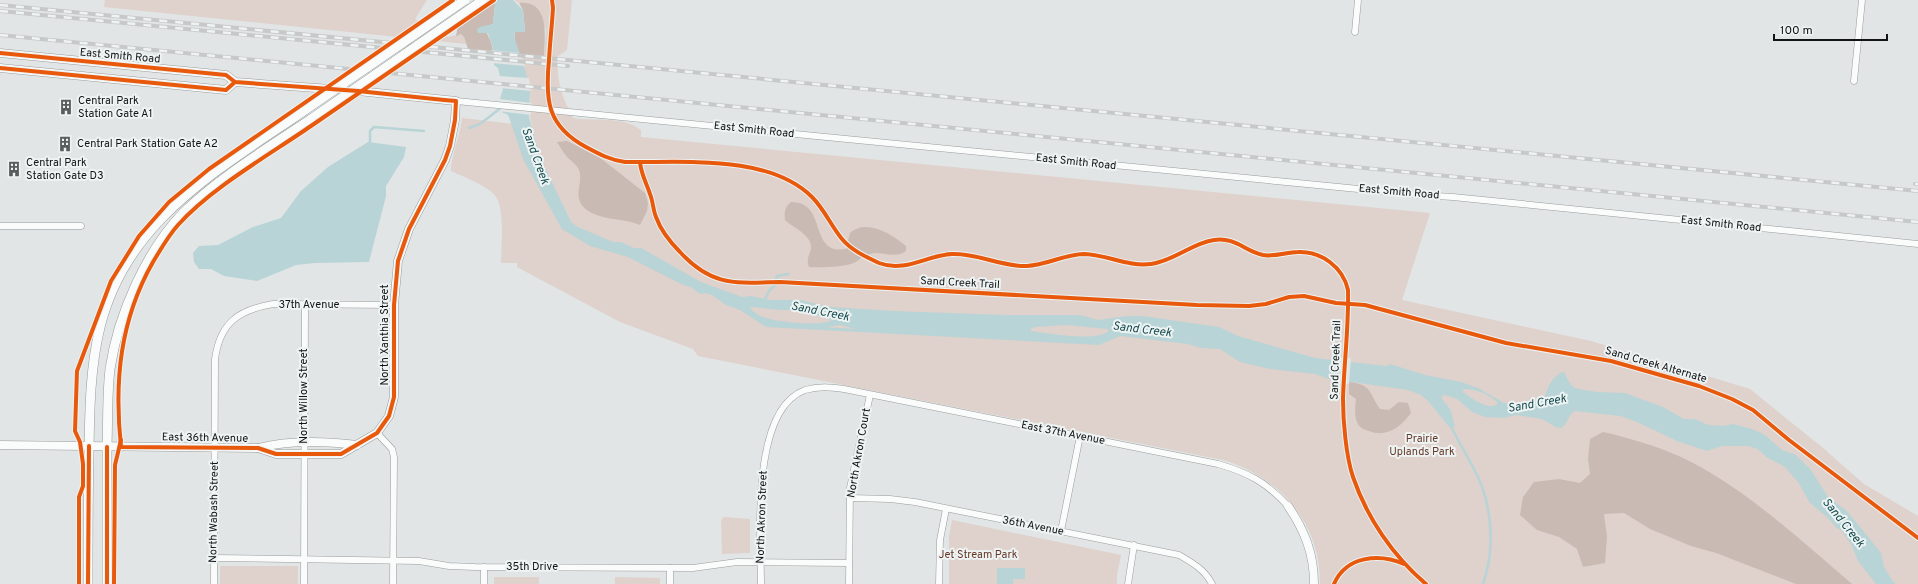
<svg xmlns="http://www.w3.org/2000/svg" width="1918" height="584" font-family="Overpass,sans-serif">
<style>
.green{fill:#dfd1cb}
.forest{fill:#c9bbb4}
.water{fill:#b8d4d6;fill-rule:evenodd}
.pier{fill:#e1e5e5}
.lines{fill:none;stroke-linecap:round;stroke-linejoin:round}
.stream{stroke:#b8d4d6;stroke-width:2.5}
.minor-casing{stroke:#9a9c9c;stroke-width:7}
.tertiary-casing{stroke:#9a9c9c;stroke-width:9}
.secondary-casing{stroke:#9a9c9c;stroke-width:10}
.minor{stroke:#fafbfb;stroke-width:6}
.tertiary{stroke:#fafbfb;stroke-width:8}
.secondary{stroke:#fafbfb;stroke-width:9}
.rail-casing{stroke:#c7c8c8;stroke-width:4}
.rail{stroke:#eef3f3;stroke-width:2.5;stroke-dasharray:8;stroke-linecap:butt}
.secondary-bridge-casing{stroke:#9a9c9c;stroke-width:10;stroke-linecap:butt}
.secondary-bridge{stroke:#fafbfb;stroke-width:9}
.cycleway-casing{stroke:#eef3f3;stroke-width:6}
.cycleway{stroke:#e8590c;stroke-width:4}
.labels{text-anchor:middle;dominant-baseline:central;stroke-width:4;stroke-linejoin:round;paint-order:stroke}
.street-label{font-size:11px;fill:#121414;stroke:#eef3f3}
.poi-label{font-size:11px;fill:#121414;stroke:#eef3f3;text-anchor:start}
.park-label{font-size:11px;fill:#663927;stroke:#eef3f3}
.water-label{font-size:12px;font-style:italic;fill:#154c4f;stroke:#eef3f3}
</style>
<rect width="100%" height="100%" fill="#e1e5e5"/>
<g class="green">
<path d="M105,0h322l-12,19 33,18 13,-3 3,3 2,7 -362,-37z"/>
<path d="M514,0h58l-5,50 -9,6c-2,24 4,41 15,62 23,4 48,-3 68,12v7l789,76 -28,87 189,41 159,48 73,59 41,36 54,32v68h-598c1,-61 -41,-108 -97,-124l-525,-104 -5,-7 -73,-27 -103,-55v-4h-16c0,-18 5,-58 -8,-70 -12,-10 -29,-16 -42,-22 -1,-9 10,-40 11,-53l70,8c-4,-11 -1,-21 -2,-32 -2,-14 -7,-27 -11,-40l25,2 2,-27 -21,-26h-6z"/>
<path d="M723,517l27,2v34l-28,1 -1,-32z"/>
<path d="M952,520l169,35 -4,20v9h-168v-47z"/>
<rect x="220" y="566" width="78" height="18"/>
<rect x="494" y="577" width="45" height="7"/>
<path d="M615,577l45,1v6h-45z"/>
</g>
<g class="forest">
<path d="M489,0h3l3,5 -2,19 -9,3 7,15 2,9 -25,-2 -4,-12 -3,-3 -5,2 3,-16z"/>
<path d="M519,3c31,-3 26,34 25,53l-25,-2 -5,-12 1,-10 10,-1 -2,-21z"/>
<path d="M567,141l32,16 46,36 3,10 -1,8 -7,14c-16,-7 -34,-4 -50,-13 -22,-13 -4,-30 -12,-44 -2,-4 -8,-8 -11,-11 -4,-5 -7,-10 -10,-15z"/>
<path d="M791,202c37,-1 17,54 55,47l4,-16c16,-15 42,1 56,13v5c-9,7 -21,2 -31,2 -9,1 -13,4 -19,9 -9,5 -37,6 -47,5 -3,-7 0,-11 2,-18 2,-14 -18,-21 -26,-29 -1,-8 0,-13 6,-18z"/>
<path d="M1349,382c24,3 19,10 31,27l9,1 10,-8 9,1 3,10c-10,14 -25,25 -42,18 -4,-1 -9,-3 -11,-7 -4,-7 -3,-17 -2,-25l-7,-5z"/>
<path d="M1603,432c27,6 53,14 78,25 62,29 119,83 171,127h-56l-80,-31 -25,-7 -41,-17 -26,-16 -20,1 3,23 -2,26 -22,4 -6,-18 -18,-12 -22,-7 -17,-15 3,-18 11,-15 25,-3 21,4 10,-9 -2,-15 2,-20z"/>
</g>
<g class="water">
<path d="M492,0h21l10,10 2,22h-10l-1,4 13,40 3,16 -1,25 11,40 31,65 7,5 35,15h8l13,6h7l60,34 41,15 9,-1 19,4h30l31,7 63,4 110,4h76l18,5 29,-4h16l76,11 19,9 77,22 72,8 3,-2 35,11 36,7 17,6 26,15h27l13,-4c3,-10 9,-25 20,-27l5,10 4,5 6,2 18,3 28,1 38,14 21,12h11l13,6 16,1 9,-2 19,5 13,6 17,15 14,5 15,15 17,27 19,14 34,42 3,14 10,16 4,1h-22l-18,-23 -6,-15 -10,-15 -5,-3 -9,-10 -18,-15 -12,-21 -13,-15 -19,-10 -8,-8 -10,-3h-26l-15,5 -30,-10 -40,-19 -16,-6 -47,-5c-6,5 -6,12 -12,17l-6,-1 -14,-8 -25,-4 -15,3 -17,-1 -13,-5 -15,-13 -12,-4 -3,1v3c12,14 8,11 13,27l-5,2 -22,-27 -7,-6 -13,-5 -56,-8h-15l-22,-8 -45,-5 -30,-7 -20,-13 -19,-1 -13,-4 -68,-8 -21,9 -333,-18 -26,-17 -14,-5 -14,-10 -7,-2 -5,1 -9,-7 -8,-2 -55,-28 -38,-11 -28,-17 -39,-70 -14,-42 -2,-3 -4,-1 -5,-7 5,-17 -5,-21 -4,-3 -1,-17 -5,-15h-10l-1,-4 3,-2 13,-3 2,-19zM752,307l27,3h20l33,10c-11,7 -60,2 -72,-4 -3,-2 -7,-5 -10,-8zM841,325l14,4 -29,-2zM1067,325l40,4 2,1c-9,13 -63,3 -78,1v-2l4,-2zM1464,389c11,-1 26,6 33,13v3c-13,4 -24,-6 -34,-13z"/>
<path d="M368,142l38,5 -2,10 -18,29v10l-17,66 -54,1 -19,2 -39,16 -33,-5 -13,-7h-12l-5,-7 -1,-9 6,-7 19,-1 35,-18 28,-9 20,-27 27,-24z"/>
<path d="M997,568h28v11h-12v5h-16z"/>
</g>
<g class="pier">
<path d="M491,50l29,3 5,13 -33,-3z"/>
<path d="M498,76l31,2 2,13 -30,-3z"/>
<path d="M499,99l33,4 -1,12 -32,-4 -3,-5z"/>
<path d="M1340,358h11l-2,26h-10z"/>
</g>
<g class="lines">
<g class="stream">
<path d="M469,128l11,-4 22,-17"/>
<path d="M370,144v-13l4,-4 50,4"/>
<path d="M764,301l5,-10 6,-6 2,-9 11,-2"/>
<path d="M1451,426c9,20 22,38 30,58 12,31 13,69 2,100"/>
</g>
<defs>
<g id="minor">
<path d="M1355,32l3,-32"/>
<path d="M1854,81l8,-81"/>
<path d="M456,101l964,94 33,2 465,47"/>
<path d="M0,226h81"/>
<path d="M377,433l15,16 2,8 -1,127"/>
<path d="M850,498l40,1 25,3 264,53c14,8 26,15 33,29"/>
<path d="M1061,531l19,-95"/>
<path d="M214,558l205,3 30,5 26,1 218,1 44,-6 112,1"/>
<path d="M484,567v17"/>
<path d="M214,584l1,-225c5,-36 23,-49 58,-55l121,1"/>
<path d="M304,584l1,-280"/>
<path d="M670,584v-16"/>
<path d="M761,584c0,-47 -11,-174 44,-194 14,-4 25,-3 39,-1l374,75c31,9 48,18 70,42"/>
<path d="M849,584l1,-96 20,-93"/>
<path d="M939,584l1,-44 6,-31"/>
<path d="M1128,584l6,-39"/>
</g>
<g id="tertiary">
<path d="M0,53l226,22 9,7 123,9 98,10 -1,19 -5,26 -5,14 -36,69 -11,32 -4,44v92l-5,19 -12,17 -36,21h-65l-18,-6"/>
<path d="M0,68l226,22 9,-8"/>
<path d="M0,445l258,3c31,-8 67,-7 99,-3"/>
<path d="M1288,506c17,25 26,48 26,78"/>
</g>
<g id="secondary">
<path d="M88,584c0,-43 0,-87 1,-130 1,-94 4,-165 73,-236 39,-40 87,-70 133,-101"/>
<path d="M107,584c0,-46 0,-93 0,-139 1,-25 0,-51 3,-76 8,-54 36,-118 74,-157 37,-36 84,-64 127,-93"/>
</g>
</defs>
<use href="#minor" class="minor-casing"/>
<use href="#tertiary" class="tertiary-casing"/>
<use href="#secondary" class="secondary-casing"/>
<use href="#minor" class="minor"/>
<use href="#tertiary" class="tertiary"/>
<use href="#secondary" class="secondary"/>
<defs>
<g id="rail">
<path d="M0,5l1918,186"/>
<path d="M0,11l568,55"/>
<path d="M0,35l1918,187"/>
<path d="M1915,184h3"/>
</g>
</defs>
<use href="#rail" class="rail-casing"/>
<use href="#rail" class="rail"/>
<defs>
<g id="secondary-bridge">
<path d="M295,117l170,-117"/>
<path d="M311,119l172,-119"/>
</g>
</defs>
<use href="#secondary-bridge" class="secondary-bridge-casing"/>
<use href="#secondary-bridge" class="secondary-bridge"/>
<defs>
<g id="cycleway">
<path d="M552,0l1,8c-1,17 -3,34 -4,52 -4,40 -2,66 37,87 13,7 24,13 39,15 58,1 144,-8 187,35 13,13 19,29 30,42 9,11 24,18 37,24 26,10 48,-8 73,-9 26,-1 49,13 75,12 20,-1 38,-12 58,-12 23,1 43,13 66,10 23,-3 41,-21 63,-24 22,-3 30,11 49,15 11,2 24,-3 35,-3 23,-1 45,15 50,38 1,36 -4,72 -5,109 0,22 3,57 10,78 14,41 40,79 73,107"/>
<path d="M0,53l226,22 9,7 123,9 86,9 12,1 -1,19 -5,26 -5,14 -36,69 -11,32 -4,44v92l-5,19 -12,17 -36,21h-65l-18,-6 -137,-1c-7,-66 -1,-127 32,-185 8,-13 15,-26 25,-37 33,-37 91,-70 133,-99 61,-42 122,-84 183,-126"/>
<path d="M0,68l226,22 9,-8"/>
<path d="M640,162c1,12 6,20 10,32 3,7 3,16 6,23 5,14 14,25 24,35 32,35 56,31 100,30l417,23 52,1 17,-2 23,-7 15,-1 32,7 29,2 141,38 105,18 88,25 33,13 21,11 36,30 129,98"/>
<path d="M79,584v-87l4,-11v-22l-3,-22 -5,-11 2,-60 34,-90 28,-45 30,-34 40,-33 244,-169"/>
<path d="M88,584l1,-138"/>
<path d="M107,584v-137"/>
<path d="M114,584l1,-119 6,-25"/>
<path d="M1334,584c12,-28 45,-31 70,-20"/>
</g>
</defs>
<use href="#cycleway" class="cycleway-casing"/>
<use href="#cycleway" class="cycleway"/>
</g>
<defs>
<symbol id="building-bare" viewBox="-9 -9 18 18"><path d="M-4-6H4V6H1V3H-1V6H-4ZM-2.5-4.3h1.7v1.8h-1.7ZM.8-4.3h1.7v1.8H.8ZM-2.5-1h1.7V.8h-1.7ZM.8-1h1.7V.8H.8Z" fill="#5a5d5d" stroke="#eef3f3" stroke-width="2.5" paint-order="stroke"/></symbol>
</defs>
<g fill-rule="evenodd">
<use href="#building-bare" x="55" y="96" width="22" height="22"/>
<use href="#building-bare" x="54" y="133" width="22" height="22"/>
<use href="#building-bare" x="3" y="158" width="22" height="22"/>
</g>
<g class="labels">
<g class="street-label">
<text transform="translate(120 56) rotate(5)">East Smith Road</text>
<text transform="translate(754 130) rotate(6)">East Smith Road</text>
<text transform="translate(1076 162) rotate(6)">East Smith Road</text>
<text transform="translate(1399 192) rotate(5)">East Smith Road</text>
<text transform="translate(1721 224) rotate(6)">East Smith Road</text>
<text transform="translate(960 283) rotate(3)">Sand Creek Trail</text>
<text x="309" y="305">37th Avenue</text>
<text transform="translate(385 335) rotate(-90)">North Xanthia Street</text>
<text transform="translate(1336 360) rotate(-88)">Sand Creek Trail</text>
<text transform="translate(1656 365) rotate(16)">Sand Creek Alternate</text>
<text transform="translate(304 396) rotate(-90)">North Willow Street</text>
<text transform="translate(1063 433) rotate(11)">East 37th Avenue</text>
<text transform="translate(205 438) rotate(1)">East 36th Avenue</text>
<text transform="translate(859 453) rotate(-80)">North Akron Court</text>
<text transform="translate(214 512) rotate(-89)">North Wabash Street</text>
<text transform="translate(762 517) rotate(-88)">North Akron Street</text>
<text transform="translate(1033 526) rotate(11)">36th Avenue</text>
<text x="532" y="567">35th Drive</text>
</g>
<g class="poi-label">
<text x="78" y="101">Central Park<tspan x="78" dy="13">Station Gate A1</tspan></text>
<text x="77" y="144">Central Park Station Gate A2</text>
<text x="26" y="163">Central Park<tspan x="26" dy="13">Station Gate D3</tspan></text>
</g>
<g class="park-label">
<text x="1422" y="439">Prairie<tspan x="1422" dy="13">Uplands Park</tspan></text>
<text x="978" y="555">Jet Stream Park</text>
</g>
<g class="water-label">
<text transform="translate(535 156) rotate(70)">Sand Creek</text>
<text transform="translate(820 312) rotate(11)">Sand Creek</text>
<text transform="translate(1142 330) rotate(7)">Sand Creek</text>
<text transform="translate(1537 404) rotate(-10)">Sand Creek</text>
<text transform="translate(1843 523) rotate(51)">Sand Creek</text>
</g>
</g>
<path d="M1774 34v6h113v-6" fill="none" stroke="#121414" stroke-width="2"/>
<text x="1780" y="34" font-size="12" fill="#121414" stroke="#eef3f3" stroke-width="3" paint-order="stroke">100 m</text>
</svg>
